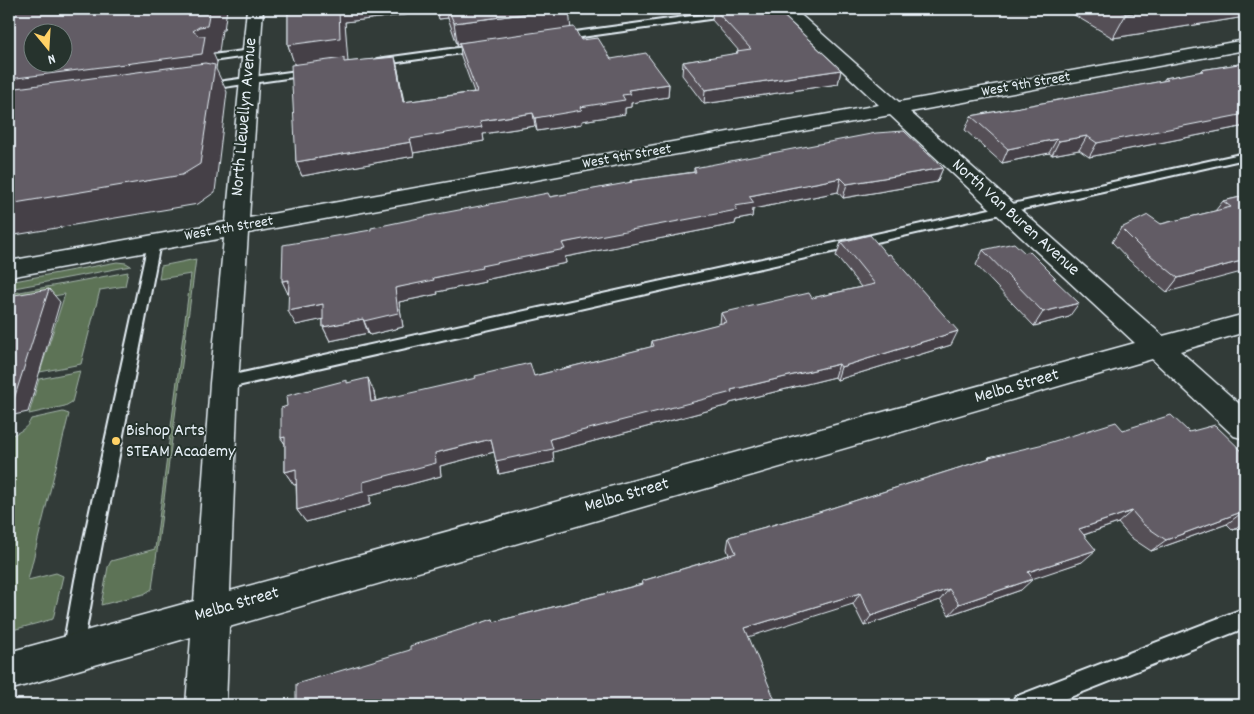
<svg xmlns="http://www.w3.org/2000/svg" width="1254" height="714" font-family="Dekko,sans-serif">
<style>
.green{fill:#5d7357;stroke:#a2b2a8}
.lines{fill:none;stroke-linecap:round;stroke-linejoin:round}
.service-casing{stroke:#e8f1f8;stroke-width:4}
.minor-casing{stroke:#e8f1f8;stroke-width:3}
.service{fill:#26332d;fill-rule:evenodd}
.minor{fill:#26332d;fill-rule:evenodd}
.wall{fill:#544f57;stroke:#e8f1f8;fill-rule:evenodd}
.shaded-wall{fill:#454047;stroke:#e8f1f8}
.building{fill:#625c65;stroke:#e8f1f8;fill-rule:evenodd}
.poi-dot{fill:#ffd166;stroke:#26332d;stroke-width:2}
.labels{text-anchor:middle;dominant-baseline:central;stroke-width:4;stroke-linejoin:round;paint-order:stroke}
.far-street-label{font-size:15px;fill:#e8f1f8;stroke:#26332d}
.street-label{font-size:18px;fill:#e8f1f8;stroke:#26332d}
.poi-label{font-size:18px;fill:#e8f1f8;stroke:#26332d;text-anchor:start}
</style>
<rect width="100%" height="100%" fill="#323b38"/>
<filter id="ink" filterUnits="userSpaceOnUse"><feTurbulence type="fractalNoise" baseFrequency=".02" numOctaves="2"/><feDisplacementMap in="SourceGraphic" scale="10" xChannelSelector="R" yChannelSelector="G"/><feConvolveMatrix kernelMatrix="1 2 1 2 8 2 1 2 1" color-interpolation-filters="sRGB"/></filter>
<g filter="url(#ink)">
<g class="green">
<path d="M196,259l-44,330 -8,5 -43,11 7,-38 3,-6 44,-12 36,-275 -32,5 2,-13z"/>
<path d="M117,262l9,1 5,3 -122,23v-7z"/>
<path d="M128,272l-3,14 -25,4 -19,74 -41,8 25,-78 -56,10v-10z"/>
<path d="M80,371l-8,31 -7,4 -36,8 10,-35z"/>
<path d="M63,412l6,2 -41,166 28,-7 7,3 -10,43 -44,12v-195c9,-3 18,-7 22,-17z"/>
</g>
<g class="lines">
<defs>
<g id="service">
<path d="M743,9h20l-4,3 -199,28 -5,-3 5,-3z"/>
<path d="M480,45l3,1v4l-106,15 -5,-3 5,-3z"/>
<path d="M251,50l3,1v4l-42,6 -5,-3 5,-3z"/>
<path d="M312,69l3,1v4l-112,16 -5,-3 5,-3z"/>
<path d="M1245,153v6l-1021,230 -5,-2 -3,-4 3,-4 5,-2z"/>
<path d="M154,239l6,4 -65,337 -13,73 -3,7 -7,3 -7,-3 -3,-7 13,-73 73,-337z"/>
<path d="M1245,608v20l-195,77h-38l3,-8z"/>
</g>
<path id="minor" d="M247,9h16l-14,209 630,-113 -102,-96h17l105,93 346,-62v10l-335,62 253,224 82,-22v18l-65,19 65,58v30l-11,-3 -82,-77 -923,268 -3,78h-40l5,-68 -182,53v-38l185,-51 16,-218 14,-145 -215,39v-16l217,-39zM890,115l245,228 -905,248 8,-208 10,-150z"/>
</defs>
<use href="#service" class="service-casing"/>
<use href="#minor" class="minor-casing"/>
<use href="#service" class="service"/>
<use href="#minor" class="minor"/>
</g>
<g class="wall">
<path d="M288,9h281l1,18 11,13 30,19 58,25 -1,13 -37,6v4l-6,1v6l-43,7v3l-45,7 -2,-5 -52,8 1,7 -71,12 1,3 -112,20 -6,-14 -1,-97 -7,-20zM437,11l2,8 9,-1 10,29 2,-1 1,10 13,36 -70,10 -6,-32 -3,-13 -48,5 -2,-40z"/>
<path d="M702,9h74l65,61 -3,14 -134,20 -22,-29 1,-13 53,-8 1,-3h2l-27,-31 1,-9 -8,1z"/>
<path d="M1064,9h181v8l-132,21z"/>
<path d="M1245,63v63l-156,31 -10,-7 -27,5 -3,-2 -47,10 -37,-33 6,-14 192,-35 2,-3 35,-6 1,-2z"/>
<path d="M694,168h249l-6,14 -94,16 -5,-6 -85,17 -1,8 -16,3 -1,4 -170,33 1,6 -82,17 1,2 -48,10 1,2 -39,8 4,25 -33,8 -2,-2 -38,8 -7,-14v-8l-27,6 -7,-30 -7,-14 268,-84 80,-14v-2l64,-9z"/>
<path d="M1245,196l-78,96 -38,-32 -17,-18 9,-14 40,-4 54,-13 8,-10z"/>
<path d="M841,242l110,103 -114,35 -2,-3 -105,26 -1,2 -176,47 1,10 -55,12 -5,-22 -54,14 1,10 -71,19v10l-64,17 -9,-12 -1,-26 -2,1 -9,-13v-28l-4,-6 6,-32 61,-23 26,9 2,9 158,-25 117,-29 1,-6 68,-17 1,-11 91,-15 49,-11 -25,-31z"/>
<path d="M983,250l72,30 14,37 -35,9 -58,-61z"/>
<path d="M1123,430l66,2 56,22v72l-12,4 -6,-6 -76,27 -21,-14 -12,-14 -34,12 -2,27 -50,16 -11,12 -72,25 -9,-15 -76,26 -11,-22 -443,46 83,-31 1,3 148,-38v-3l87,-26 -2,-6 2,-12 87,-24 171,-54 2,-2z"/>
</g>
<g class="shaded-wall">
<path d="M210,9h17l-3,21h-2l-3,22 -6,1 4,9 -1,7 11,23 -12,100 -17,12 -189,32v-157l184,-48z"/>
<path d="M339,9h97l1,2 -92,11 3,40 -52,7 -8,-24z"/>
<path d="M437,9h9l2,9 -9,1z"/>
<path d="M563,9h6l2,22 -112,12 1,3 -2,1 -4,-24z"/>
<path d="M705,9h8v2l-8,1z"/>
<path d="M1158,9h87v8l-132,21 13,-24z"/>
<path d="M395,57l3,13 8,46 -3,-14z"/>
<path d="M841,70l-3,14 -134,20 1,-14z"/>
<path d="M669,84l-1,13 -37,6v4l-6,1v6l-43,7v3l-45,7 -2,-13 45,-11 48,-17z"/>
<path d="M1245,104v22l-156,31 8,-14z"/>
<path d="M533,113l2,13 -52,8 1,7 -71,12 -3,-14 70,-18z"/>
<path d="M1087,136l-8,14 -27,5 7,-14z"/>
<path d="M1057,139l-8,14 -47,10 6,-14z"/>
<path d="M411,142l3,14 -112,20 -6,-14z"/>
<path d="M943,168l-6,14 -94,16 4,-14z"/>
<path d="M841,178l-3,14 -85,17 -1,8 -16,3 -1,4 -170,33 1,6 -82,17 1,2 -48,10 1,2 -39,8 4,25 -33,8 -6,-14 31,-33 86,-22 81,-23 173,-37 14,-10z"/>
<path d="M1245,260v11l-78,21 11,-14z"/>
<path d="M289,280v16l-7,-15z"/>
<path d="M49,289l11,13 -32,110 -19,4v-16z"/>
<path d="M1079,303l-10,14 -35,9 9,-14z"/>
<path d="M323,304l6,14 -33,7 -8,-14z"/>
<path d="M363,319l5,14 -38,8 -7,-14z"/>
<path d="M958,331l-7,14 -114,35 4,-13z"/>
<path d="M839,364l-4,13 -105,26 -1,2 -176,47 1,10 -55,12 -3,-13 54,-22 181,-49z"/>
<path d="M368,378l6,14 3,24 -6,-14z"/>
<path d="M285,437l5,14 -9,-13z"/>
<path d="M491,439l3,13 -54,14 1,10 -71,19v10l-64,17 -9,-12 66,-28 72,-29z"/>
<path d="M296,469l9,13 -11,3 -9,-13z"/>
<path d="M1132,511l-14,12 -52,18 13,-12z"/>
<path d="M1244,511l-17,13 -76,27 15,-11z"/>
<path d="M1245,521v5l-12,4z"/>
<path d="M1096,550l-14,12 -65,22 11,-12z"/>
<path d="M1033,579l-12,11 -72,25 10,-11z"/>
<path d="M949,589l-9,11 -76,26 7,-10z"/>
<path d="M860,593l-7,11 -111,35 3,-11z"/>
</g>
<g class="building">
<path d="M9,9h201l-3,17 -8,1 -6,4 6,5h6l-3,18 -193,25zM32,32h30v30h-30z"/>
<path d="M288,9h51l1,29 -52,7z"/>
<path d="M448,9h115l-109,14z"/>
<path d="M714,9h62l65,61 -136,20 -22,-28 55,-9 -1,-2 14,-2z"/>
<path d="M1117,9h41l-32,5z"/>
<path d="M574,27l7,13 17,-2 13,21 35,-6 23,31 -41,6 3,4 -9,1 3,5 -45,7 2,3 -47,8 -2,-5 -53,8 2,6 -72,12 1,3 -115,20 -5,-97 53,-7v4l51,-5 8,45 74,-10 -18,-49z"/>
<path d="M205,63l10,2 -15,99 -18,11 -173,29v-115z"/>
<path d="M1245,63v41l-2,1 2,1v8l-148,29 -10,-7 -28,5 -2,-2 -49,10 -37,-33 197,-36 -3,-2 38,-7 -2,-1z"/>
<path d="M904,131l39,37 -96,16 -6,-6 -92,18 5,7 -19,3 2,4 -175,33 3,6 -84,17 1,2 -49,10 1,2 -39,8 3,25 -34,8 -1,-2 -40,8v-23l-35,7 1,-31 -7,1 1,-36 88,-15v-2l67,-14 110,-21 2,4 82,-15 -2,-1 66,-9 -2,-4 182,-35z"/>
<path d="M1245,196v64l-67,18 -39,-32 -18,-18 27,-13 13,9 70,-17 -8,-6z"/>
<path d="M870,235l17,20 3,-1 68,77 -117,36 -2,-3 -108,26 1,2 -182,47 3,10 -57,12 -5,-22 -56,14 1,10 -73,19v10l-66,18 -1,-41 -11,3v-35l-4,1v-30l6,-2 -1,-10 61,-16v3l21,-5 3,24 105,-24 -1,-2 55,-13 4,13 120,-30 -2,-5 74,-19 -5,-9 88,-20 3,5 63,-14 -34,-42z"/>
<path d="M1014,243l11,10 4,-2 27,27h-3l26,25 -36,9 -60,-62z"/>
<path d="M49,289l-35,110 -5,1v-104z"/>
<path d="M1171,415l18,17 26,-7 30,29v59l-1,-2 -78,29 -22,-15 -12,-14 -53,18 17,21 -68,22 5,7 -74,25 -10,-15 -78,27 -11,-23 -115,35 32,77h-481v-21l114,-34v-4l83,-27 1,3 149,-38 -1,-3 94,-28 -7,-16 87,-24 174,-55 -1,-1 59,-14 68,-21 7,8z"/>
</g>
</g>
<circle class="poi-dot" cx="116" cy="441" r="5"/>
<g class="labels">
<g class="far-street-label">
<text transform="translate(1026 85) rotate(-10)">West 9th Street</text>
<text transform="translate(627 157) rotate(-10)">West 9th Street</text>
<text transform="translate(229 229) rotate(-10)">West 9th Street</text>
</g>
<g class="street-label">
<text transform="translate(245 117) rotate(-85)">North Llewellyn Avenue</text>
<text transform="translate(1015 218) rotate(42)">North Van Buren Avenue</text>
<text transform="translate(1017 387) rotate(-16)">Melba Street</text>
<text transform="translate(627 496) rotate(-16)">Melba Street</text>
<text transform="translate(237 605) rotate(-16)">Melba Street</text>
</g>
<g class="poi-label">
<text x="126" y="431">Bishop Arts<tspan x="126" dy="21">STEAM Academy</tspan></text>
</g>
</g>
<rect width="1254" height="714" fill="none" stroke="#26332d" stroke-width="30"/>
<rect x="15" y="15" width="1224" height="684" fill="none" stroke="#e8f1f8" stroke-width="2" filter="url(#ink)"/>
<g transform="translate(48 48) rotate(162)"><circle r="24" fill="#26332d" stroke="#747f7e"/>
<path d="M0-4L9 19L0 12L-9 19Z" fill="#ffd166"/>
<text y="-8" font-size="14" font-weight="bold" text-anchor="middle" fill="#e8f1f8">N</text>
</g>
</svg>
